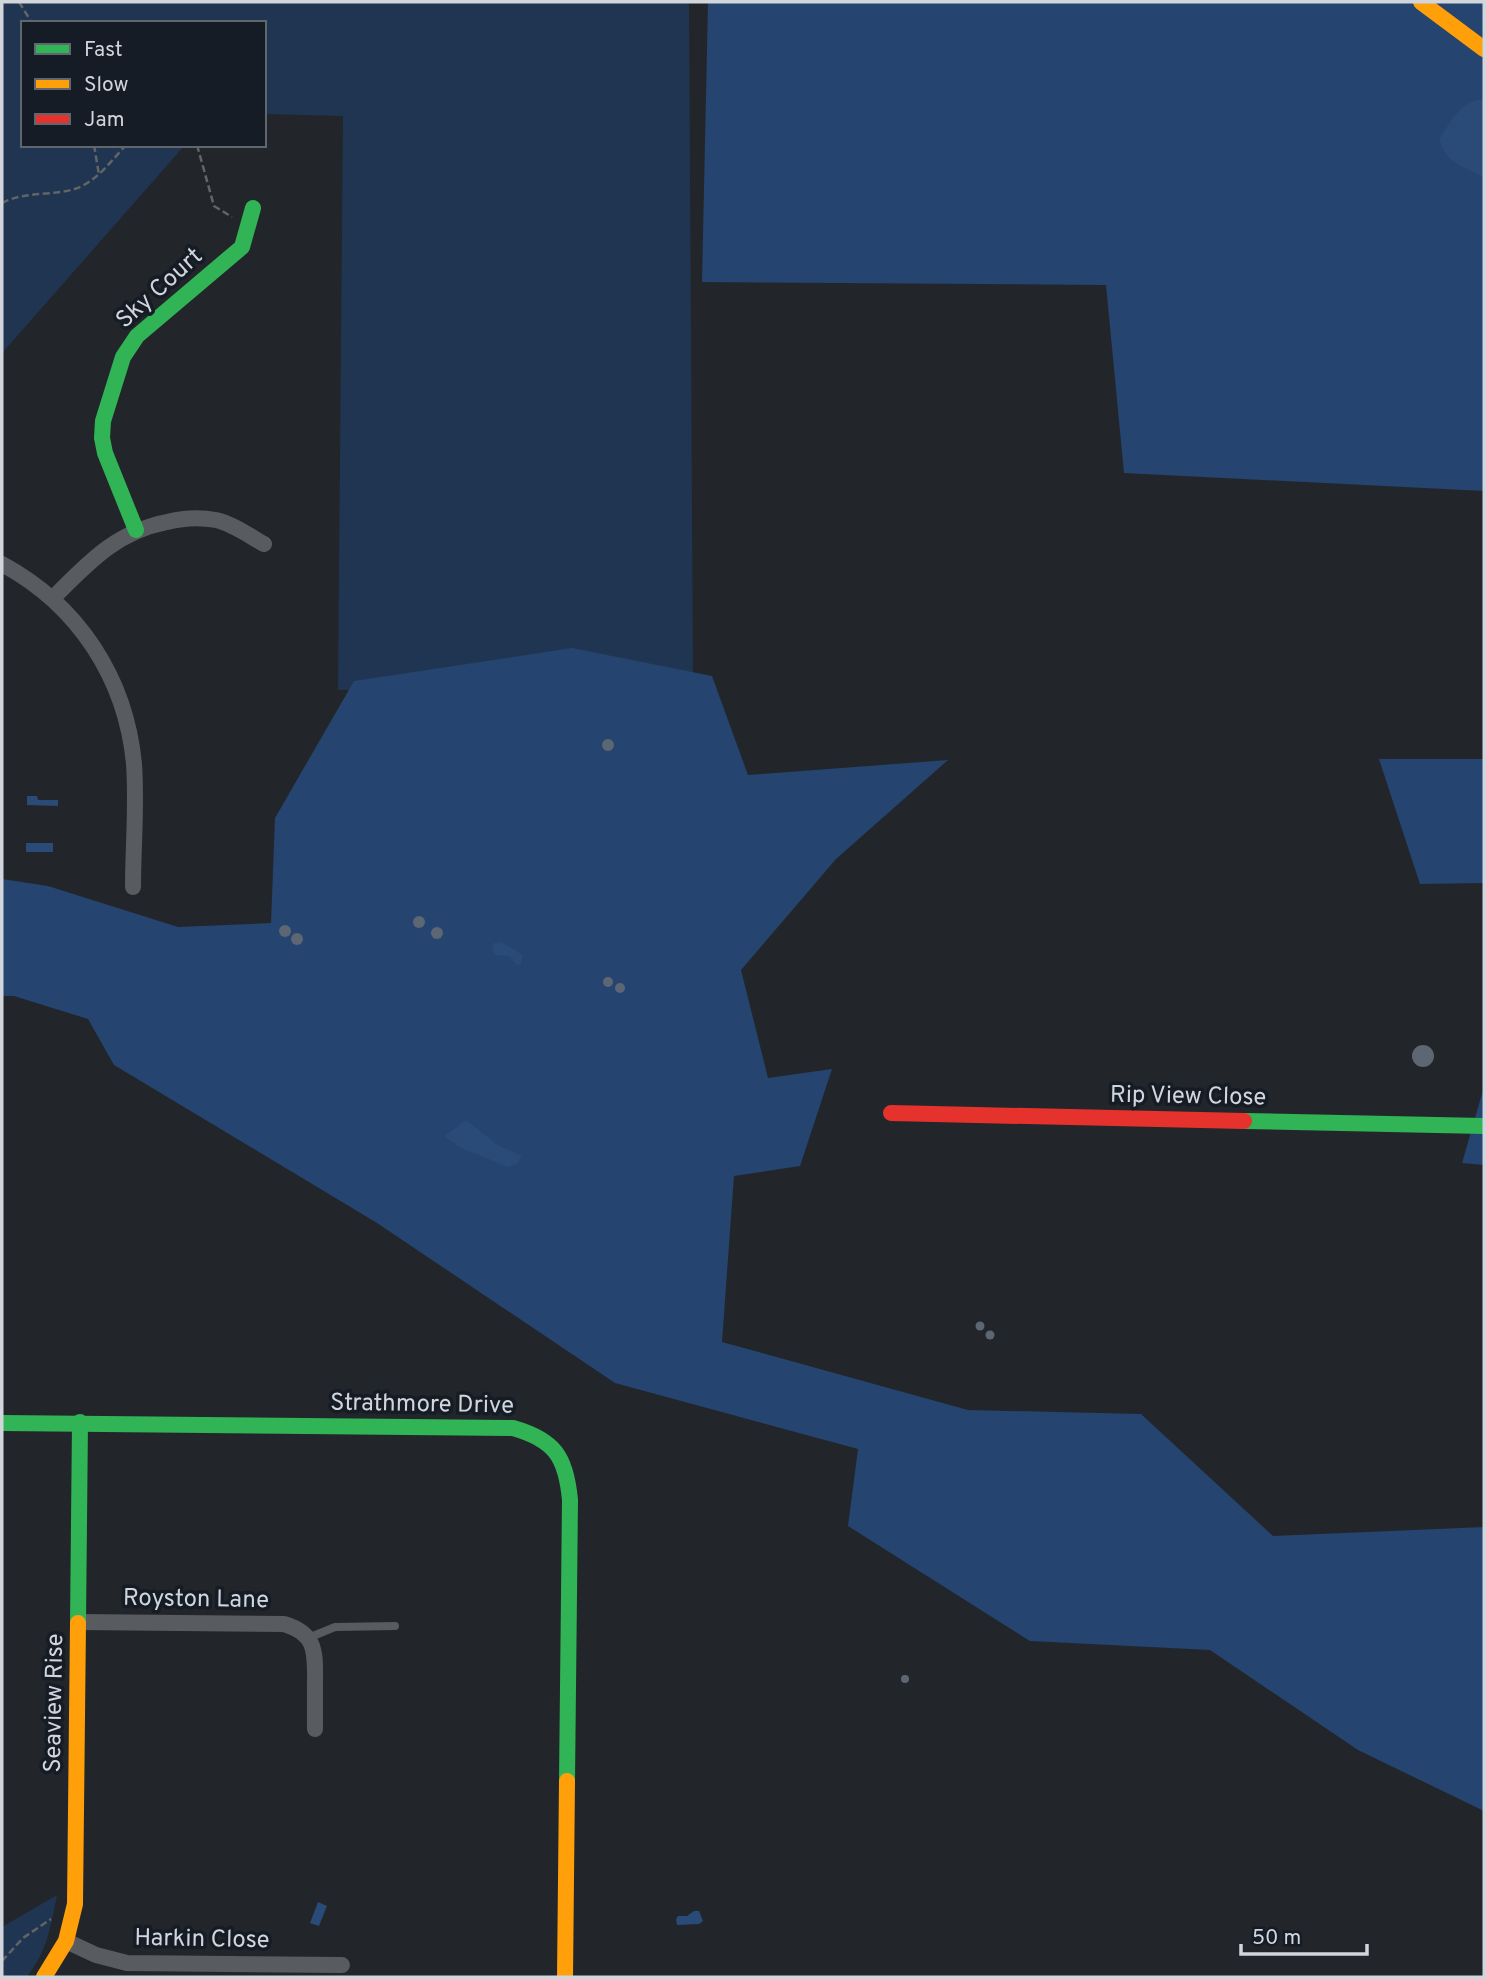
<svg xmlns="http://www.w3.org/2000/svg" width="1486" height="1979" font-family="Overpass,sans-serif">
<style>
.green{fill:#203552}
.forest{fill:#25446f}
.water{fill:#2a4a78}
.building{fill:#5d6673}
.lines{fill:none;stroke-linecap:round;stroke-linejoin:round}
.path{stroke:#626467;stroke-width:2.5;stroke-dasharray:7 3.5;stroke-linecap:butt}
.lane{stroke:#585b5f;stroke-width:8}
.street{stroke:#585b5f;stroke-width:16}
.fast{stroke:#30b455;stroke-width:16}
.slow{stroke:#ff9f0a;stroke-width:16}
.jam{stroke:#e5322d;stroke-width:16}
.labels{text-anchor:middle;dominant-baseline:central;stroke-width:7;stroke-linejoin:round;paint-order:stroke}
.street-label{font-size:24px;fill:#d1d5dc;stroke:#151c25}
</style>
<rect width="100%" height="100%" fill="#22262a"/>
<g class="green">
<path d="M2,2h687l4,682 -355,6 5,-574 -79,-2v-91h-241v122h162l-182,207 -1,17z"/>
<path d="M57,1895c-7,33 -9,54 -30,82h-25v-50z"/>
</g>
<g class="forest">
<path d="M708,2h776v489l-360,-18 -18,-188 -404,-3z"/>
<path d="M572,648l140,28 36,99 200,-15 -112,99 -95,111 27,108 64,-9 -32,97 -66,10 -12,166 246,68 173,4 132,122 211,-9v284l-126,-61 -148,-100 -180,-9 -182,-115 10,-77 -243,-66 -238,-160 -263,-158 -26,-46 -74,-23h-12v-117l46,7 130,41 93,-4 4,-105 79,-137z"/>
<path d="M1379,759h105v124l-64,1z"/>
<path d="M1484,1087v78l-22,-2z"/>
</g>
<g class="water">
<path d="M1484,99v78c-21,-10 -38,-14 -45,-38 13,-19 21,-38 45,-40z"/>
<path d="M27,796h10l1,4h20v6l-31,-1z"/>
<rect x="26" y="843" width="27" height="9"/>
<path d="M501,942l22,13 -2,9 -5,1 -7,-9 -14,-1 -3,-6 2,-6z"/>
<path d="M466,1120l32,25 24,11 -4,7 -10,4 -49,-20 -15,-11z"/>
<path d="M318,1902l9,4 -8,20 -9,-3z"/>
<path d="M694,1911h5l4,10 -4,3 -22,1 -1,-6 2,-3h9z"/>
</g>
<g class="building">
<circle cx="608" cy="745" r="6"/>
<circle cx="419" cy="922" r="6"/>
<circle cx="285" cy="931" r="6"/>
<circle cx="437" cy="933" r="6"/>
<circle cx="297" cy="939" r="6"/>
<circle cx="608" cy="982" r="5"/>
<circle cx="620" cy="988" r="5"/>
<circle cx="1423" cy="1056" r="11"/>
<circle cx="980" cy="1326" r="4.5"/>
<circle cx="990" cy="1335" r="4.5"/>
<circle cx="905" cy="1679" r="4"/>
</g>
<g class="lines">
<g class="path">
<path d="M19,2l13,21"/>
<path d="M94,145l5,30"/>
<path d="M197,145l17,61 18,11"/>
<path d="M2,203c24,-13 59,-6 80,-17 18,-9 30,-26 44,-41"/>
<path d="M2,1961l21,-23 28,-19"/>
</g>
<path class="lane" d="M308,1638l27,-11 60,-1"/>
<g class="street">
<path d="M2,564c76,41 124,114 132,200 3,41 -1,83 -1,123"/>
<path d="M53,598c36,-36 63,-66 114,-76 16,-4 33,-5 49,-2 17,4 32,15 48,24"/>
<path d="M78,1622l206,2c34,10 31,30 31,61 0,14 0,29 0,44"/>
<path d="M66,1941l30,14 31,8 215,2"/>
</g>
<g class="fast">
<path d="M136,530l-31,-77 -3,-15 1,-17 20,-64 14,-21 105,-89 11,-39"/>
<path d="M1244,1121l240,5"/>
<path d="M2,1423l511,5c42,12 53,29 57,72l-3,281"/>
<path d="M78,1623l2,-201"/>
</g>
<g class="slow">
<path d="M1421,2l63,47"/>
<path d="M44,1977l22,-36 9,-37 3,-281"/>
<path d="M565,1977l2,-196"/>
</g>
<path class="jam" d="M891,1113l353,8"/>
</g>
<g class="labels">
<g class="street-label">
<text transform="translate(160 289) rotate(-42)">Sky Court</text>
<text transform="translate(1188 1097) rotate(1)">Rip View Close</text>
<text transform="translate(422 1405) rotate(1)">Strathmore Drive</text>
<text transform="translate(196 1600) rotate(1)">Royston Lane</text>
<text transform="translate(55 1703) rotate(-89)">Seaview Rise</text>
<text transform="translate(202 1940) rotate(1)">Harkin Close</text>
</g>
</g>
<rect width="1486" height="1979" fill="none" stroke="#d1d5dc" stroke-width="7"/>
<rect x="21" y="21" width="245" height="126" fill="#151c25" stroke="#60666e" stroke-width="2"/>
<rect x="35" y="44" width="35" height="10" fill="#30b455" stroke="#60666e" stroke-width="2"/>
<text x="84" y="56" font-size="21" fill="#d1d5dc">Fast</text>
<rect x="35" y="79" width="35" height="10" fill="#ff9f0a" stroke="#60666e" stroke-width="2"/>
<text x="84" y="91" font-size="21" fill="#d1d5dc">Slow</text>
<rect x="35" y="114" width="35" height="10" fill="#e5322d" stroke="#60666e" stroke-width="2"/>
<text x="84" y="126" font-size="21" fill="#d1d5dc">Jam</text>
<path d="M1241 1944v10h126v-10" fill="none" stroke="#d1d5dc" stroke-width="3.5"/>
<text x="1252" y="1944" font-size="21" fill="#d1d5dc" stroke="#151c25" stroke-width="5" paint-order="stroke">50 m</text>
</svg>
